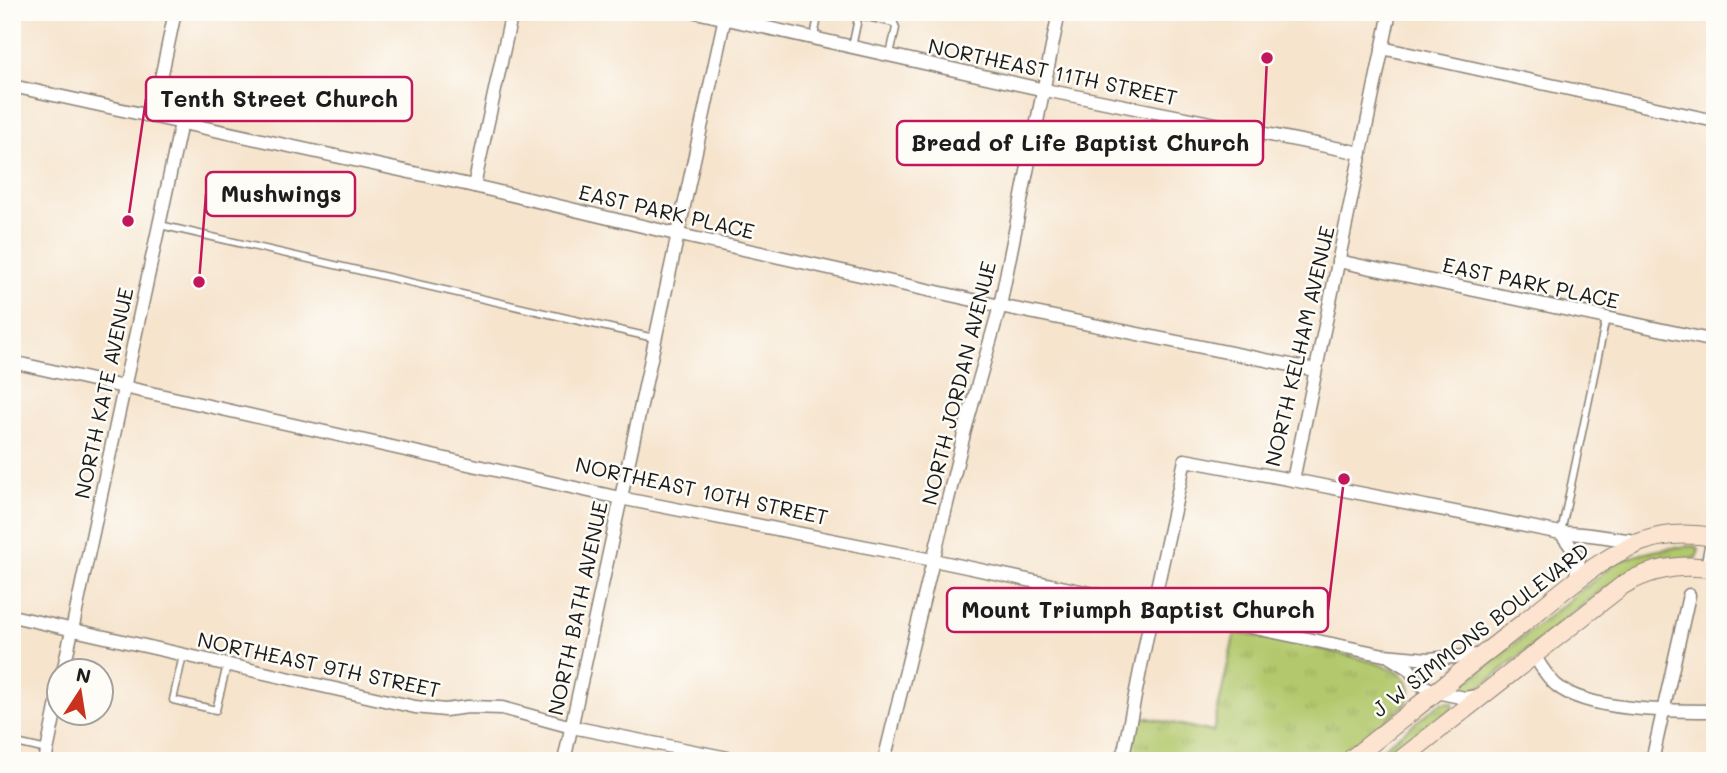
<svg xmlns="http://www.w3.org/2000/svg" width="1727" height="773" font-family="Mali,sans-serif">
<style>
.grass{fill:url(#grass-tufts);stroke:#677244;stroke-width:2}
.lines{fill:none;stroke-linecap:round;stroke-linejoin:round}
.lane-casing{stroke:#898074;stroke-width:9}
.street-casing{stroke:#898074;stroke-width:15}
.secondary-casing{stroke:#898074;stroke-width:20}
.lane{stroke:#fff;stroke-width:6}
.street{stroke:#fff;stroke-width:12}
.secondary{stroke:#fde4d1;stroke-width:18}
.labels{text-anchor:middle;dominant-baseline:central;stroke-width:5;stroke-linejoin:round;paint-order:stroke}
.street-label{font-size:21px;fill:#1c1c1c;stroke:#fdfcf7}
.leader{fill:none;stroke:#c2185b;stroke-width:2.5}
.callout-dot{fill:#c2185b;stroke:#fdfcf7;stroke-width:2.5}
.callout{fill:#fdfcf7;stroke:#c2185b;stroke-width:2.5}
.callout-label{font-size:23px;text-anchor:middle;font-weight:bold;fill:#1c1c1c}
</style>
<defs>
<pattern id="grass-tufts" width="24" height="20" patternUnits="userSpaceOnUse" patternTransform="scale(1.75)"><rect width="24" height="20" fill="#b2c86c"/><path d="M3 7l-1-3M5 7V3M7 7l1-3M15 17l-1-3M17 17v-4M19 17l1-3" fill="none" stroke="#98ab5d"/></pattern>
</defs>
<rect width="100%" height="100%" fill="#fdfcf7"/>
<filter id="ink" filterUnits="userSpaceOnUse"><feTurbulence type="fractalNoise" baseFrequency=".0143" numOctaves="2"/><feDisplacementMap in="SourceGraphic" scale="14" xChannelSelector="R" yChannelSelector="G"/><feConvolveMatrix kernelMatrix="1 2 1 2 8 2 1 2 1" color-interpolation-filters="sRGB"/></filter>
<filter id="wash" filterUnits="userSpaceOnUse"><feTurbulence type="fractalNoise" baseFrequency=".00686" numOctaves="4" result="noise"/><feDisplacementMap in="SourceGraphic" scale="28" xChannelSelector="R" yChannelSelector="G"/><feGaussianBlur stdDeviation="1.57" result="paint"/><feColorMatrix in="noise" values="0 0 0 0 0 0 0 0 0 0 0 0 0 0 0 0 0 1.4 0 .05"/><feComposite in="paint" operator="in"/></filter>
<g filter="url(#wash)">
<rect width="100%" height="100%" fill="#f6e4cd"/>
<g class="grass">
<path d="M1695,546l4,4 -3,8c-35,4 -67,15 -97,34l-127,102 -14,-5 156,-125c27,-12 52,-17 81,-18z"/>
<path d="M1235,632c32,7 155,26 171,47 6,8 4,17 0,25l-72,57h-205l10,-45 74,16z"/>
<path d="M1453,702v6l-66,53h-20l73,-58z"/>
</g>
</g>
<g filter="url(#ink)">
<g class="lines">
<defs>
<g id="lane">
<path d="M859,15l35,8 2,5 -6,26"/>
<path d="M814,37l5,-25"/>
<path d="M852,47l7,-33"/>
<path d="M160,225l494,113"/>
<path d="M1561,533l45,-215"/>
<path d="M183,655l-10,45 43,10 11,-45"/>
<path d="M12,742l35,8"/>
</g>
<g id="street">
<path d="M696,12l349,78 316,63"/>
<path d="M1382,48l333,73"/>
<path d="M12,86l462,100 206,49 320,71 315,64"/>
<path d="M153,116l22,-104"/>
<path d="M474,186l38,-174"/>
<path d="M1338,261l377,80"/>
<path d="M12,362l608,136 313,62 451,95 44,4 50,-4"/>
<path d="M1293,480l268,53c26,-1 52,7 79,8"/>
<path d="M1561,533l18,25 -4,23"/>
<path d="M1707,568l7,-38"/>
<path d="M12,616l403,91 30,3 23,-3 34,1 70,19 171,34"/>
<path d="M1534,655c6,10 13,22 22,30 32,27 118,26 159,26"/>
<path d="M1391,658l18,11 11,15 16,8 29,6 17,-3"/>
<path d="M63,672l118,-549"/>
<path d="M45,761l15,-73"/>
<path d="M564,761l162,-749"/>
<path d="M884,761l81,-331 35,-124 59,-294"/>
<path d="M1122,761l31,-155 32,-146 108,20 97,-468"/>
<path d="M1652,761l37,-166"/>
</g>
<g id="secondary">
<path d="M1349,761c58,-46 115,-92 173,-137 37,-30 74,-64 119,-82 23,-9 49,-9 74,-5"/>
<path d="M1399,761l224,-176c29,-17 59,-22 92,-16"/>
</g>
</defs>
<use href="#lane" class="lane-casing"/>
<use href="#street" class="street-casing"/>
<use href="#secondary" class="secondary-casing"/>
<use href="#lane" class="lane"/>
<use href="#street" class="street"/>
<use href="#secondary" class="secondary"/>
</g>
</g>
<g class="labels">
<g class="street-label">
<text transform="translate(1053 71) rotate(12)">NORTHEAST 11TH STREET</text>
<text transform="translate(667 211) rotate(13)">EAST PARK PLACE</text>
<text transform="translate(1531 282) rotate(12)">EAST PARK PLACE</text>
<text transform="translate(1299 346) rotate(-77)">NORTH KELHAM AVENUE</text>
<text transform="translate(958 383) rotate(-76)">NORTH JORDAN AVENUE</text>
<text transform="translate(103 393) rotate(-78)">NORTH KATE AVENUE</text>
<text transform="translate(702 490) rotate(12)">NORTHEAST 10TH STREET</text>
<text transform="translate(577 608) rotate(-78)">NORTH BATH AVENUE</text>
<text transform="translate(1480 629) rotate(-38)">J W SIMMONS BOULEVARD</text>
<text transform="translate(319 664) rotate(12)">NORTHEAST 9TH STREET</text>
</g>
</g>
<path class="leader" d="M128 221L146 99M1267 58L1263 143M199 282L206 194M1344 479L1328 610"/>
<g class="callout-dot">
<circle cx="128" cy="221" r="7"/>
<circle cx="1267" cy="58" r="7"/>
<circle cx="199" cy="282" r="7"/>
<circle cx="1344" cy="479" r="7"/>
</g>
<g class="callout">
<rect x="146" y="77" width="266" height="44" rx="7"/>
<rect x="897" y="121" width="366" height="44" rx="7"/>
<rect x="206" y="172" width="149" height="44" rx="7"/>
<rect x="947" y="588" width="381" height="44" rx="7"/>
</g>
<g class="callout-label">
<text x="279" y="107">Tenth Street Church</text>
<text x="1080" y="151">Bread of Life Baptist Church</text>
<text x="281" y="202">Mushwings</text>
<text x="1138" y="618">Mount Triumph Baptist Church</text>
</g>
<rect width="1727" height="773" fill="none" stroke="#fdfcf7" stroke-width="42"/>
<g transform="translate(80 692) rotate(12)"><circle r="33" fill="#fdfcf7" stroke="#a3a29f" stroke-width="2"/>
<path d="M0-5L12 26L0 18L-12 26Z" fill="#c8321e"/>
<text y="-10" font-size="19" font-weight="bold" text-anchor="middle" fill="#1c1c1c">N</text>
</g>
</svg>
